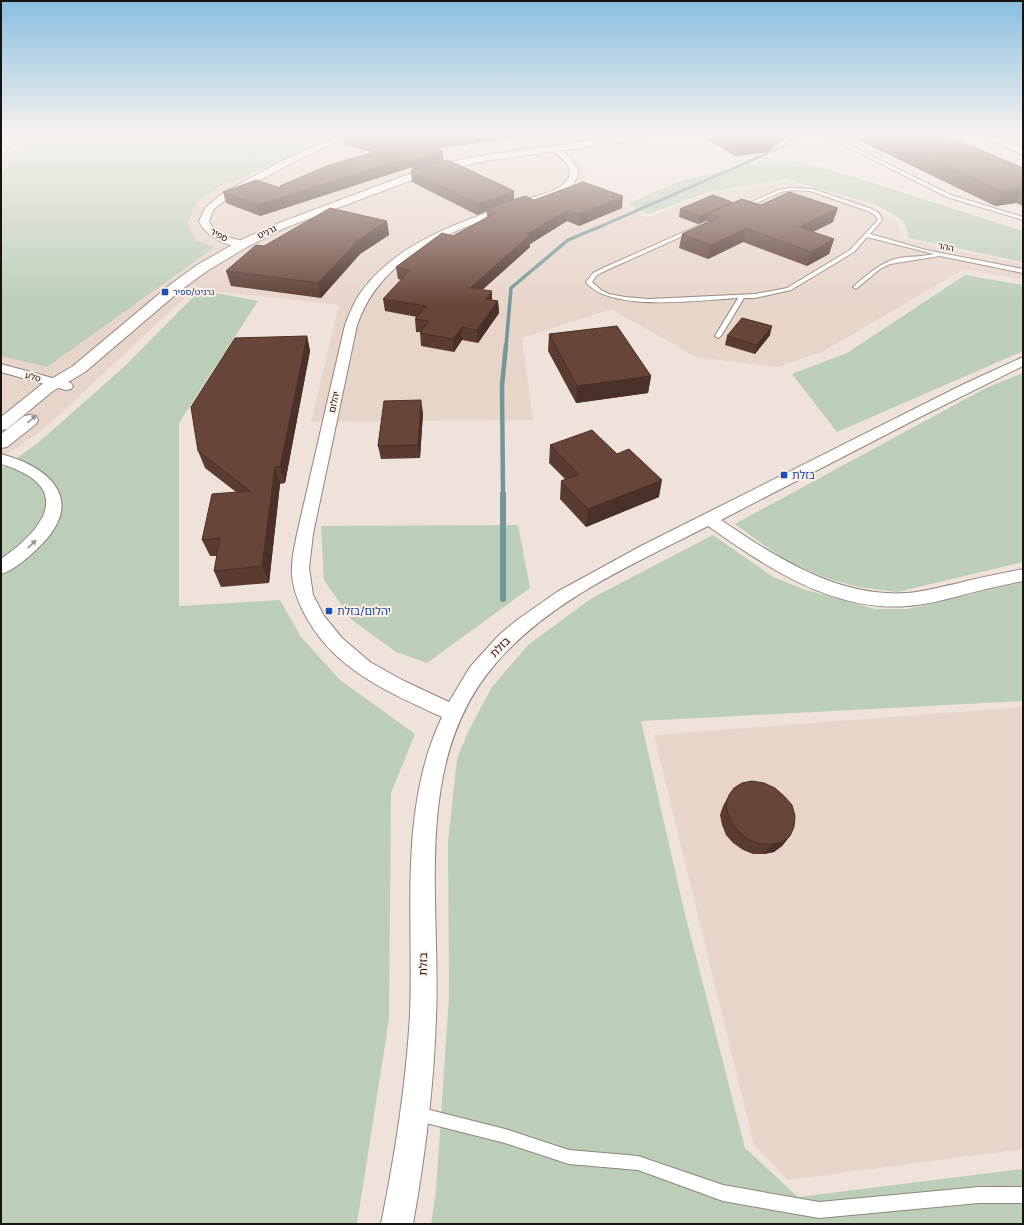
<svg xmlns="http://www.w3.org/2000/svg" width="1024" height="1225" font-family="'DM Sans','Noto Sans Hebrew',sans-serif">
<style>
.built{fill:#e8d5ca}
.green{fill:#bcceb8}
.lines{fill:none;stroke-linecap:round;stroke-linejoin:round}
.stream-far3{stroke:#74969a;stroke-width:3}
.stream-far2{stroke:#74969a;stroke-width:3.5}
.stream-far1{stroke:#74969a;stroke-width:4.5}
.stream{stroke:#74969a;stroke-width:6}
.service-casing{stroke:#90857f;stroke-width:2}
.minor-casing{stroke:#90857f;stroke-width:2}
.tertiary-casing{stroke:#90857f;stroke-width:2}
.service{fill:#fff;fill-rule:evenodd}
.minor{fill:#fff;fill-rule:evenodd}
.tertiary{fill:#fff;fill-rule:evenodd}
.wall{fill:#593b31}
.shaded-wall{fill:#493028}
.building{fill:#684539;stroke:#493028}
.oneway{fill:#979594}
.transit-dot{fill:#1a4fb4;stroke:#fbefe8;stroke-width:1.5}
.labels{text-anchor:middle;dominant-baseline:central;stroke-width:4;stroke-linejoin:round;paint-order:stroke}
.far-street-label{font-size:9px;fill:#181411;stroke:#fbefe8}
.far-transit-label{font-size:9px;fill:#164399;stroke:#fbefe8;text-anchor:start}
.transit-label{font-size:11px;fill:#164399;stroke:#fbefe8;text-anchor:start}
.street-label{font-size:11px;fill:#181411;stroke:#fbefe8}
</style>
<rect width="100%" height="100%" fill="#eee2db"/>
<g class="built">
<path d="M1,134h689l-124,17 21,20 -5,15 65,32 64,-25 75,-12 83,24 27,16 8,18 119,25v16l-59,-11 -142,83 -44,15 -82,-10 -85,-48 -89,29 11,82 -222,2 28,-117 -145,-16 -151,141 -42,29z"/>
<path d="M1023,707v442l-235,31 -34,-35 -100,-410z"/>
</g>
<g class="green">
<path d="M29,134h312l-122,53 -22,15 -9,21 7,17 20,7 -168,120 -46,-11v-181z"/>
<path d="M991,134h32v11z"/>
<path d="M797,161l51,14 175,56v31l-114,-24 -5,-17 -27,-16 -91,-26 -77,13 -61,22 -20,-10 50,-22 73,-18z"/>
<path d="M965,275l58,10v66l-186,81 -45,-58 55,-21z"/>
<path d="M200,290l58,11 -79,122v183l101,-6 21,37 39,43 75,54 -24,59 -2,226 -32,205h-356v-755l38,-27 85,-75z"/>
<path d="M1023,373v189l-126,30 -39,-5 -35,-10 -38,-17 -50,-36 249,-135z"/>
<path d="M518,525l12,63 -103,75 -31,-11 -44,-32 -28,-40 -3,-54z"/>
<path d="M713,535l60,42 30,12 72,20h32l116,-27v119l-382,20 42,185 62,242 53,49 225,-28v55h-592l5,-33 13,-195 -1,-155 9,-82 11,-27 24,-45 36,-42 64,-47z"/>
</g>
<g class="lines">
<path class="stream-far3" d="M597,228l187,-82 12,-12"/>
<path class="stream-far2" d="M506,346l5,-58 57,-48 31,-13"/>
<path class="stream-far1" d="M503,495l-1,-110 4,-40"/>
<path class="stream" d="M503,494v105"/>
<defs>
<g id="service">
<path d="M822,134h4l125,61 72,22v3l-76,-23z"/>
<path d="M1,136l13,1 -13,1z"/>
<path d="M792,188l21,1 59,20 7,4 3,7 -12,14 56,16 97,19v4l-83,-17 -50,8 -10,5 -24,20 -3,-2 1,-1c14,-12 27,-24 45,-28 12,-2 23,-1 35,-4l-67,-17 -13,15 -63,38 -36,8h-11l-23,38 -3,2 -3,-2 23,-38c-36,2 -129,15 -152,-16l7,-9 10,-5 175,-78zM792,190l18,1 58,20 7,4 3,5 -28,30 -63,38 -32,6 -106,5 -24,-2 -16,-3 -8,-4 -9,-8 5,-7 10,-5 174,-78z"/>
<path d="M418,1107l87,22 64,21 69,6 85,29 96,17 160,-15h44v16h-44l-160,15 -96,-17 -85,-31 -69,-6 -64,-21 -87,-22 -5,-2 -2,-5 2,-5z"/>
</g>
<g id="minor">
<path d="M10,134h8l-14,20h-3v-8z"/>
<path d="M342,134h9l-65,32 -57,31 -16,13 -4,11c6,15 23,17 38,21l1,2 -1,2c-16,4 -42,-10 -48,-25l7,-14 17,-14 57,-31z"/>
<path d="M552,146h6l14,14 6,9c0,9 -4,16 -11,21 -14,9 -33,13 -49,18 -40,14 -84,28 -118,56 -21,17 -34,36 -43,61l-44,209 -4,34 4,27 11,21 18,22 28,24 34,19 45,21 21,-35 29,-32 18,-15 40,-28 84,-46 323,-162 59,-27v9l-103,51 -199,103c55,37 116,78 186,73 16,-1 32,-6 48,-9 22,-6 45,-10 68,-15v12c-23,5 -46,10 -68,16 -16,4 -32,8 -48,9 -74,6 -141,-39 -199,-80 -74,38 -157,73 -212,137 -85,98 -55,236 -60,354 -2,69 -11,139 -23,207h-32c14,-69 25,-139 29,-209 4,-98 -12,-206 32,-298 -56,-26 -110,-48 -139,-106 -7,-14 -12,-29 -11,-44 0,-11 3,-22 5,-33l48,-209c4,-11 9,-23 16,-33 38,-52 105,-72 164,-92 13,-5 35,-8 43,-21 7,-13 -8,-22 -16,-29z"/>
<path d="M1,364l70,19 2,3 -2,3 -5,1 -65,-18z"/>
<path d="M1,454c55,15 85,50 35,96 -10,9 -22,20 -35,24v-15c46,-32 73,-73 0,-95z"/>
</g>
<g id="tertiary">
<path d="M638,134h22l-5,3 -169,24 -29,6 -45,13 -125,47 -40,20 -40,24 -26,19 -96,82 -32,19 -46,38 -6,1v-13l40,-32 32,-19 98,-82 26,-19 42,-24 40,-18 125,-47 51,-15 31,-6z"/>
<path d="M974,134c18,0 33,6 49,14v7l-21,-10 -27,-9z"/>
<path d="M30,415l6,1 2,4 -2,4 -29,23 -6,1v-14l23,-18z"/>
</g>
</defs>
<use href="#service" class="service-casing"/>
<use href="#minor" class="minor-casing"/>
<use href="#tertiary" class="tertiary-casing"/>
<use href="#service" class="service"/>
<use href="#minor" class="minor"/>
<use href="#tertiary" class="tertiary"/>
</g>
<g class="wall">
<path d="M348,134h195l-105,14 6,14 70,38h20l88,8 -43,18 -12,-5 -37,23v3l-48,43 10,1v9l6,1 1,12 -21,30 -16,-3 -8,12 -33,-6 -1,-14h-4l-1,-13 2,-2 -32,-6 -2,-12 18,-19 -3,-1 -2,-12 91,-50v-6l-10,4 -65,-33 -1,-11 2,-1 -1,-3 -152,49 -34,-13 -3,-11 58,-4 92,-36 -28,-7 -2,-10z"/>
<path d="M698,134h93l-23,18 -33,4z"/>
<path d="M846,134h97l80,34v38l-7,-3 -21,3z"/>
<path d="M732,203l29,2 72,17 -20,10 21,7 -5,15 -22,12 -64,-24 -35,17 -29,-11 3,-14 25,-12 1,-2 -10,4 -19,-7 1,-8z"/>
<path d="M387,221l2,14 -29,19 -39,44 -90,-12 -5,-15 38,-25z"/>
<path d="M549,334l102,42 -3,17 -72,10 -28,-52z"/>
<path d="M770,335l-15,19 -30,-9 2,-9z"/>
<path d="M307,336l3,15 -25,132 -5,1 -11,99 -48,4 -7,-16 3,-15h-7l-8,-16 34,-48 -31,-24 -7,-17z"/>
<path d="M423,413l-3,45 -39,1 -3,-13z"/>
<path d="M550,445l109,52 -73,30 -26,-28 1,-18 4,-2 -16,-16z"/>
<path d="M729,795l61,41 -8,10 -8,6 -10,2h-11l-10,-4 -10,-7 -7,-8 -4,-10 -2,-10 3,-9z"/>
</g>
<g class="shaded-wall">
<path d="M471,134h72l-116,16 -1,-10z"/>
<path d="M561,134h10l-10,1z"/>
<path d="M781,134h10l-23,18 -33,4 2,-10z"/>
<path d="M443,152l1,11 -30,9 -1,-11z"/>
<path d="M411,157l1,10 -152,49 -3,-11z"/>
<path d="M1023,188l-7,15 -21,3 7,-14z"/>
<path d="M514,191v11l-27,7v2l-10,4v-11z"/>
<path d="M623,196l-1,12 -43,18v-12z"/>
<path d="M732,202l-1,7 -22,4 -1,7 -10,4 2,-8z"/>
<path d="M838,208l-5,14 -38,19 4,-14z"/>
<path d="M568,210l-1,11 -37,23v3l-59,53 -1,-12 57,-54z"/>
<path d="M387,221l2,14 -29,19 -39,44 -3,-15 40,-43z"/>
<path d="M746,228l-3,14 -35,17 3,-14z"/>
<path d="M834,239l-5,15 -22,12 4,-14z"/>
<path d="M492,291v13l-6,-5z"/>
<path d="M498,301l1,12 -21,30 -1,-13z"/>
<path d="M772,326l-2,9 -15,19 2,-9z"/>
<path d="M462,327v13l-8,12 -1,-13z"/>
<path d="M307,336l3,15 -25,132 -5,-16z"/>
<path d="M651,376l-3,17 -72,10 1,-17z"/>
<path d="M421,400l2,13 -3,45 -2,-13z"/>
<path d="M275,467l5,17 -11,99 -7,-17z"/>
<path d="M662,480l-3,17 -73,30 2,-18z"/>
<path d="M790,836l-8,10 -8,6 -10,2 8,-10z"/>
</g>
<g class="building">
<path d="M348,134h123l-45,6 17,12 -30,9 -2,-4 -154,48 -34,-13 33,-12 25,8 -1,-2 49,-21 63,-18 -49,-12z"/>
<path d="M716,134h65l-11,8 -33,4z"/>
<path d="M878,134h65l80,34v20l-21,4z"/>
<path d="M448,160l66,31 -37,13 -66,-33z"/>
<path d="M583,182l40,14 -44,18 -11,-4 -41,24 3,1 -60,53 22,3 -6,8 12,2 -21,29 -15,-3 -9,12 -33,-6 9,-12 -14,-2 11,-13 -43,-7 27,-29 -14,-3 46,-34 11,3 42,-23 -8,-4 38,-13 9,4z"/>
<path d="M789,192l49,16 -39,19 35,12 -23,13 -65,-24 -35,17 -29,-11 37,-17 -10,-4 33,-14 19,6z"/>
<path d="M713,195l19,7 -32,14 -20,-7z"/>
<path d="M330,208l57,13 -29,19 -40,43 -92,-12 30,-26 8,1z"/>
<path d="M742,318l30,8 -15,19 -30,-9z"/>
<path d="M617,326l34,50 -74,10 -28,-52z"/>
<path d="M307,336l-27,131h-5l-13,99 -48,5 6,-33 -18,2 10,-46 38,-3 -52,-40 -7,-44 44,-69z"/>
<path d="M421,400l-3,45 -40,1 6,-45z"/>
<path d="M592,430l25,24 12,-5 33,31 -74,29 -27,-28 18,-7 -29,-29z"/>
<path d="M752,781l12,2 11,5 9,8 8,9 3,11 -1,11 -4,9 -8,6 -10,2h-12l-11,-4 -9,-7 -8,-9 -4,-10 -2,-10 3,-9 5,-7 8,-5z"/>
</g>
<defs><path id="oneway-solid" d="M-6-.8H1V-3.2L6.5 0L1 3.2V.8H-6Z"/></defs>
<g class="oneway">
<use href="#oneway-solid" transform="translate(32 419) rotate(-40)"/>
<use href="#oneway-solid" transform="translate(32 544) rotate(-43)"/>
</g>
<linearGradient id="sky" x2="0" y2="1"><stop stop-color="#89bee0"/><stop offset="0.44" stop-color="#f7f2ef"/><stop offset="1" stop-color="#f7f2ef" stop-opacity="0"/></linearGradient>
<rect width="1024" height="305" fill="url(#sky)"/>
<g class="transit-dot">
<rect x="161" y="288" width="8" height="8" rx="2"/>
<rect x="780" y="471" width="8" height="8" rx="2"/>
<rect x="325" y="607" width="8" height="8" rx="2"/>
</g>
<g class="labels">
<g class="far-street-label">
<text transform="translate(267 232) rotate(-25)">גרניט</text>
<text transform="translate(219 235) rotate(28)">ספיר</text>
<text transform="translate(946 247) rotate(11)">ההר</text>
<text transform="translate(33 377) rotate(15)">סלע</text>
<text transform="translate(334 402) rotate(-78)">יהלום</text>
</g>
<g class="far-transit-label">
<text x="173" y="292">גרניט/ספיר</text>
</g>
<g class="transit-label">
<text x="792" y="475">בזלת</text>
<text x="337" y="611">יהלום/בזלת</text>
</g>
<g class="street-label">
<text transform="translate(500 647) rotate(-46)">בזלת</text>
<text transform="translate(423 964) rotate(-89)">בזלת</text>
</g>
</g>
<rect width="1024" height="1225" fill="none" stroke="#181411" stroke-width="4"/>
</svg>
